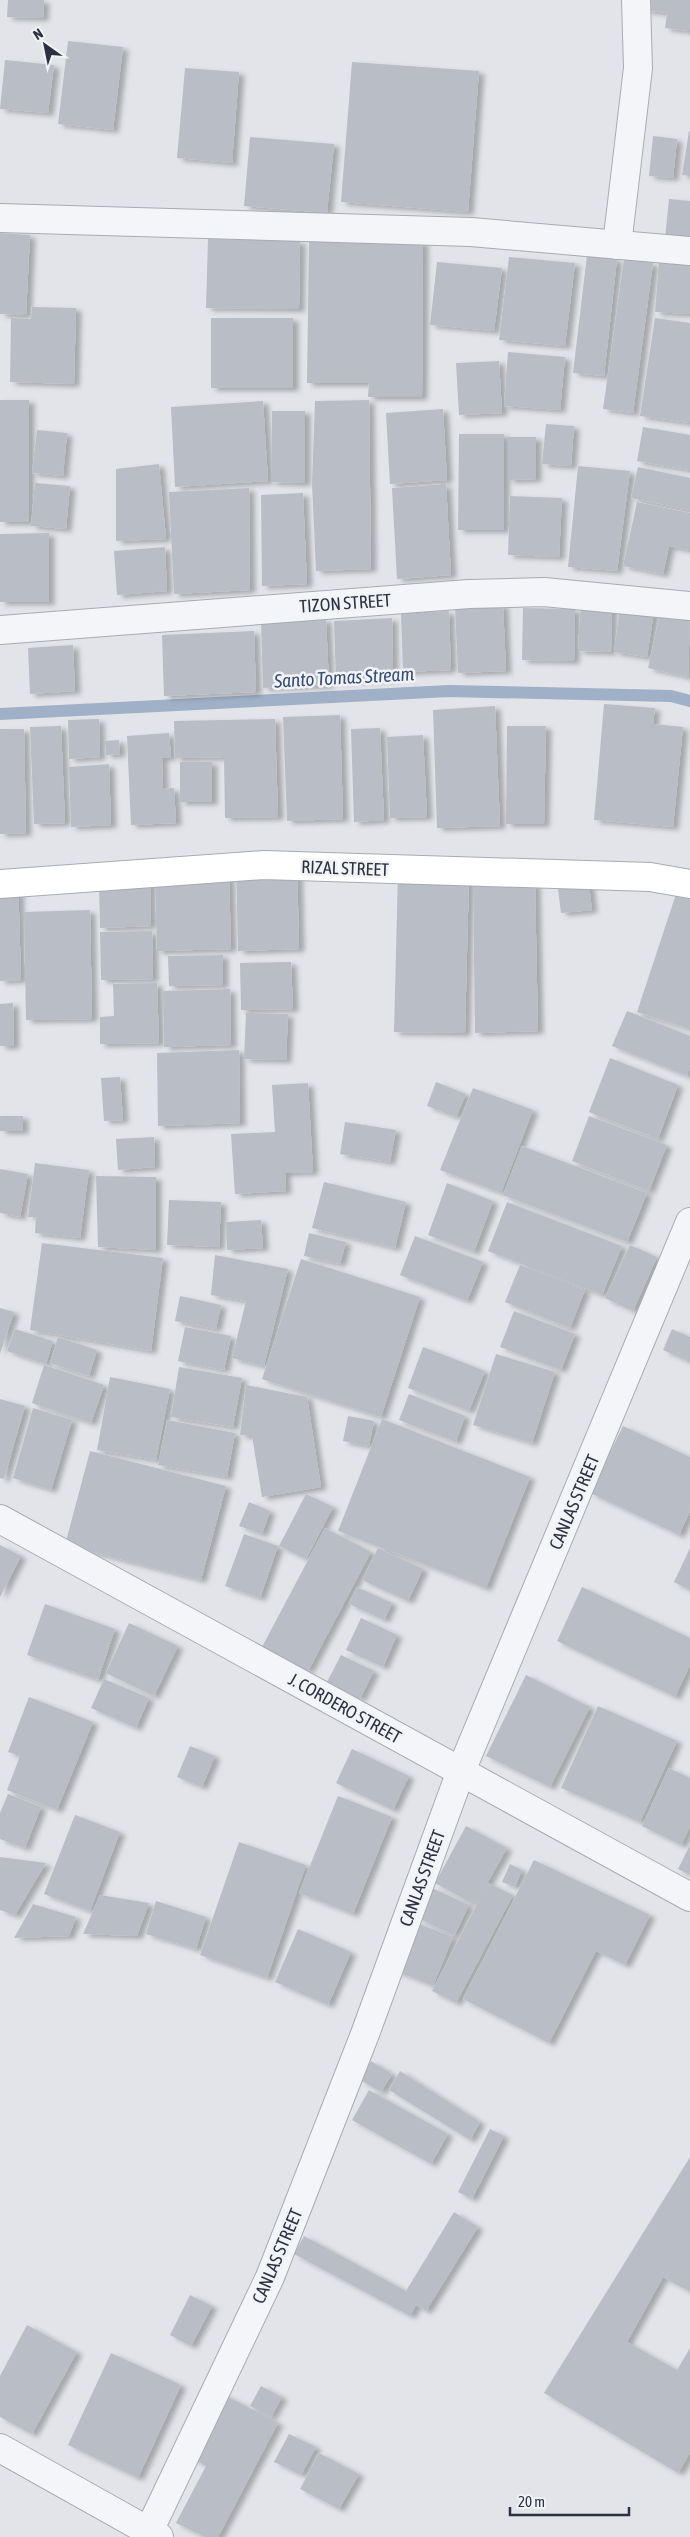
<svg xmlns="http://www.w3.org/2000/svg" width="690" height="2537" font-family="'Asap Condensed',sans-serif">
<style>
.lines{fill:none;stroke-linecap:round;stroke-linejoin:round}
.stream{stroke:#9fb0c7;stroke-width:12}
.building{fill:#b9bdc6;filter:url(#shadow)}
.street-casing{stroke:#a7abb3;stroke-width:30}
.secondary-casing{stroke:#a7abb3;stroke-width:30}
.street{stroke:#f4f5f8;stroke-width:28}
.secondary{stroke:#fff;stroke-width:28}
.labels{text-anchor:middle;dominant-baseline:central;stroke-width:5;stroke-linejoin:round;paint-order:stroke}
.street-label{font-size:18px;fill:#2b3140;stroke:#f1f3f7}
.water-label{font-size:19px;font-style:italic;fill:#374d72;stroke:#f1f3f7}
</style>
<defs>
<filter id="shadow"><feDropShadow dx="5.5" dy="3" stdDeviation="2.5" flood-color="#0004"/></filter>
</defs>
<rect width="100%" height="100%" fill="#e2e4e9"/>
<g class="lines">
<path class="stream" d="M0,714l449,-23 222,5 19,5"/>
</g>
<g class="building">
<path d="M8,0h36l-1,18 -36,-1z"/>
<path d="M646,0h44v31l-25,-3 2,-15 -23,-3z"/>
<path d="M68,41l55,6 -10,83 -55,-6z"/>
<path d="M5,60l49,5 -6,48 -48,-4z"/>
<path d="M352,62l127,9 -11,141 -127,-10z"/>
<path d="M185,68l54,4 -7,91 -55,-5z"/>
<path d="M689,131h1v45l-8,-1z"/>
<path d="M653,136l24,3 -4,39 -24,-2z"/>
<path d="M250,137l84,7 -7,69 -83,-7z"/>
<path d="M669,199l21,2v41l-25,-3z"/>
<path d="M0,233l30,2 -4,80 -26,-1z"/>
<path d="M208,239l92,2 -1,68 -93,-1z"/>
<path d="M309,240l114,1 -1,156h-54l1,-14h-62z"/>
<path d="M587,255l30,4 -13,117 -31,-3z"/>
<path d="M509,257l66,6 -10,83 -66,-6z"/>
<path d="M624,259l29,4 -20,150 -30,-4z"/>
<path d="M437,262l65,6 -8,63 -64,-6z"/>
<path d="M659,262l31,2v50l-35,-2z"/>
<path d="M32,307l44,1 -2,76 -64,-2 1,-64 20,1z"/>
<rect x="211" y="318" width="82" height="70"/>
<path d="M655,318l35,5v100l-50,-7z"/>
<path d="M508,352l57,5 -5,53 -56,-4z"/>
<path d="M499,361l3,52 -43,2 -3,-52z"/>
<rect x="0" y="400" width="29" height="122"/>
<path d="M369,400l2,169 -55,2 -4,-87 3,-83z"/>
<path d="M263,401l5,80 -93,6 -4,-80z"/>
<path d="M443,409l4,71 -57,4 -4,-71z"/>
<path d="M272,411h33v72l-34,-1z"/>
<path d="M546,424l28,2 -3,40 -29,-2z"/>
<path d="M643,427l47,8v35l-53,-9z"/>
<path d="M37,430l30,3 -4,43 -31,-3z"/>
<path d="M459,434h45v96h-46z"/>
<path d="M508,437h28v42l-28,1z"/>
<path d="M159,464l7,75 -50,2v-72z"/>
<path d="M578,466l52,5 -13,100 -49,-4z"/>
<path d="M638,467l52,11v32l-59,-12z"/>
<path d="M35,483l35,3 -4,43 -35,-3z"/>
<path d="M446,484l5,91 -54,4 -5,-91z"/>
<path d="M249,488l1,102 -76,4 -5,-102z"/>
<path d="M303,493l4,91 -45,2 -1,-91z"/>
<path d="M510,496l52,2 -3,59 -51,-2z"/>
<path d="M637,502l53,11v37l-21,-4 -6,28 -40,-8z"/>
<path d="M49,533v69h-49v-68z"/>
<path d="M165,547l2,44 -50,4 -3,-44z"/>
<path d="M581,600l31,1 -1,51 -33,-1z"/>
<path d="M503,604l3,67 -48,2 -3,-67z"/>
<path d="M620,606l34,5 -7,46 -33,-5z"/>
<path d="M523,608l52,1 -1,52 -52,-1z"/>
<path d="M661,609l29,6 -2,62 -40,-9z"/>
<path d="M449,611l2,59 -48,2 -2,-59z"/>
<path d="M392,618l1,61 -57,2 -2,-60z"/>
<path d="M326,619l3,66 -66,3 -2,-66z"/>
<path d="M254,631l2,61 -92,4 -2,-61z"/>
<path d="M73,645l2,46 -45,3 -2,-46z"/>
<path d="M604,704l51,4 -2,16 30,3 -10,100 -79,-7z"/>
<path d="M495,706l5,120 -63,2 -4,-118z"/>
<path d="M340,715l3,104 -56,2 -4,-104z"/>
<path d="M99,719l1,38 -31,2 -1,-39z"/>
<path d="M275,719l3,98 -53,1 -1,-61 -49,1 -1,-37z"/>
<path d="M61,726l4,97 -31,1 -4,-97z"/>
<path d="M507,726h39l-2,98h-38z"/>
<path d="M380,728l4,92 -30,2 -3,-93z"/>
<path d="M0,729h24l2,104 -26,1z"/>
<path d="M169,733l2,24 -9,1 1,31 11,-1 2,35 -45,2 -4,-89z"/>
<path d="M423,735l4,82 -37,1 -3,-81z"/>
<path d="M119,740l1,14 -14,1 -1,-14z"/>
<rect x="180" y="762" width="32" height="40"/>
<path d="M109,764l2,61 -40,2 -2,-60z"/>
<path d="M297,860l2,89 -61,2 -2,-89z"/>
<path d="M398,872l71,2 -4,159 -71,-1z"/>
<path d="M229,874l2,75 -74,2 -2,-75z"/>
<path d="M18,877l3,103 -21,1v-103z"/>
<path d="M588,877l4,33 -31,3 -4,-32z"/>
<path d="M150,881l1,45 -51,2 -1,-46z"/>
<path d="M535,883l3,148 -63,2 -2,-149z"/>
<path d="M679,885l11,4v140l-53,-17z"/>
<path d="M90,910l2,109 -66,1 -2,-108z"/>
<path d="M152,931l1,48 -52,1 -1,-48z"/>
<path d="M223,955v30l-54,1 -1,-30z"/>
<path d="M291,962l2,47 -52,1 -1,-47z"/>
<path d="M157,983l2,60 -59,1v-27l14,-1 -1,-32z"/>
<path d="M230,989l1,56 -67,2 -1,-56z"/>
<path d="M13,1003l1,43h-14v-42z"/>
<path d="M627,1011l63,25v32l-3,8 -75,-30z"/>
<path d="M246,1013l42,1 -2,46 -42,-1z"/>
<path d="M239,1050l1,73 -82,3 -1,-73z"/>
<path d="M610,1058l68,27 -20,54 -69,-27z"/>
<path d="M120,1077l3,43 -19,1 -3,-43z"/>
<path d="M436,1082l30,12 -10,23 -29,-11z"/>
<path d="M308,1083l5,89 -28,1 1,18 -51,3 -4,-60 44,-2 -3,-47z"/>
<path d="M473,1088l60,22 -32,83 -61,-23z"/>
<rect x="0" y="1116" width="23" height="15"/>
<path d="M589,1116l78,29 -18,46 -77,-30z"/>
<path d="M345,1122l51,8 -6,32 -50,-8z"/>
<path d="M154,1137l1,30 -37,3 -2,-31z"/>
<path d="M522,1146l125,47 -20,49 -124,-47z"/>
<path d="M35,1163l54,7 -9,68 -45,-5 1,-16h-8z"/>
<path d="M0,1169l28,5 -8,43 -20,-4z"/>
<path d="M96,1176l60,1v73l-58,-3z"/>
<path d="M324,1182l82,20 -11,46 -83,-20z"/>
<path d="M447,1183l46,18 -19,51 -46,-17z"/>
<path d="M169,1200l52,2 -2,45 -52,-2z"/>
<path d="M507,1202l115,44 -20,49 -114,-44z"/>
<path d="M261,1220l2,28 -36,2 -1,-28z"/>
<path d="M309,1233l37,9 -6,22 -36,-8z"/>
<path d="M415,1236l68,26 -16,39 -67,-26z"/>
<path d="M42,1243l121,15 -12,93 -121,-21z"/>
<path d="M630,1245l27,12 -24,54 -28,-13z"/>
<path d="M215,1255l73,14 -24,97 -32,-8 14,-57 -35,-6z"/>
<path d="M301,1259l119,38 -39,120 -119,-38z"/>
<path d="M520,1265l65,25 -15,38 -65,-26z"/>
<path d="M180,1296l41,9 -5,24 -41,-8z"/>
<path d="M0,1308l14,4 -14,42z"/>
<path d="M514,1311l61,23 -14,36 -61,-23z"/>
<path d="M185,1327l46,9 -7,34 -46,-9z"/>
<path d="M15,1329l38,12 -7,23 -39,-13z"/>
<path d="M672,1329l18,8v25l-27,-12z"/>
<path d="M58,1337l39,13 -8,26 -39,-13z"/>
<path d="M423,1347l62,24 -16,40 -61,-23z"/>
<path d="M496,1354l59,18 -23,71 -59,-18z"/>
<path d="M44,1365l60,20 -13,38 -59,-20z"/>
<path d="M179,1367l63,11 -9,49 -62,-10z"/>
<path d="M110,1377l60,12 -14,71 -59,-10z"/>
<path d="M246,1385l61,12 14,90 -59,10 -10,-61 -12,-1z"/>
<path d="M409,1394l56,22 -9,26 -57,-22z"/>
<path d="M0,1399l25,7 -21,73 -4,-1z"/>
<path d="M33,1408l39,12 -21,70 -38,-12z"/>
<path d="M348,1416l26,5 -5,25 -26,-5z"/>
<path d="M382,1419l148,58 -44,111 -148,-57z"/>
<path d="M167,1420l68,13 -8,44 -69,-12z"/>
<path d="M623,1426l67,31v54l-11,24 -89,-42z"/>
<path d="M90,1451l136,35 -25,94 -136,-35z"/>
<path d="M306,1494l27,13 -27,52 -27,-13z"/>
<path d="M249,1502l21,9 -8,23 -23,-8z"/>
<path d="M325,1528l46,24 -63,119 -46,-24z"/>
<path d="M244,1534l34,12 -18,52 -35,-12z"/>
<path d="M0,1545l21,11 -21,41z"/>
<path d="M378,1548l45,21 -15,32 -46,-21z"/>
<path d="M690,1548v42l-16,-8z"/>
<path d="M357,1587l35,16 -8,17 -35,-16z"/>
<path d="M582,1587l108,51v27l-15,32 -118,-56z"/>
<path d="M45,1604l70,25 -17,51 -71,-25z"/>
<path d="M361,1618l36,17 -14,32 -37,-17z"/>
<path d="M129,1623l49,23 -24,50 -48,-23z"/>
<path d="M341,1655l33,16 -14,28 -33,-17z"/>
<path d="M526,1675l64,32 -40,80 -64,-31z"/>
<path d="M104,1679l45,19 -13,30 -45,-20z"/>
<path d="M29,1697l64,25 -36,88 -50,-20 13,-34 -12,-4z"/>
<path d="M598,1706l79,35 -37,81 -79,-34z"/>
<path d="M190,1746l25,10 -13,31 -25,-10z"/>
<path d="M352,1749l57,27 -16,34 -57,-27z"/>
<path d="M669,1768l21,10v49l-9,18 -39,-19z"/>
<path d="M8,1794l33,13 -16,41 -25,-9v-26z"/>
<path d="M338,1796l54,21 -39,97 -54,-21z"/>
<path d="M75,1815l45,17 -30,79 -46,-17z"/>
<path d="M466,1826l41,22 -32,57 -40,-22z"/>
<path d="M239,1842l67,23 -39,113 -67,-23z"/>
<path d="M690,1845v30l-12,-6z"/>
<path d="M0,1857l46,6 -31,52 -15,-5z"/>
<path d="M534,1860l116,55 -25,50 -29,-14 -47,92 -86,-44z"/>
<path d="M510,1864l12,6 -7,17 -13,-5z"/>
<path d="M488,1883l25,12 -57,108 -24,-12z"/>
<path d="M432,1888l37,17 -15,31 -36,-18z"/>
<path d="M100,1895l49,8 -12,33 -54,-2z"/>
<path d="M156,1901l50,16 -10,32 -50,-15z"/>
<path d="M33,1904l43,13 -7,19 -55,2z"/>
<path d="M414,1922l39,15 -20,49 -39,-16z"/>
<path d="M298,1929l53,23 -23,53 -53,-23z"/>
<path d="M371,2061l21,13 -11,18 -21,-12z"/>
<path d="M400,2071l80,51 -10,18 -81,-50z"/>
<path d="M369,2090l79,44 -17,30 -79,-44z"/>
<path d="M490,2129l14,7 -32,63 -14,-7z"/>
<path d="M690,2157v135l-27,-15 -36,65 50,28 13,-22v105l-12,20 -134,-80z"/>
<path d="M454,2212l24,15 -52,84 -10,-6 -6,11 -116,-62 10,-18 102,55z"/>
<path d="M190,2295l22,11 -21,40 -21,-11z"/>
<path d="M27,2325l50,27 -45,82 -32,-17v-41z"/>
<path d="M111,2353l70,32 -43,93 -70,-33z"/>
<path d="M261,2386l21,11 -11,20 -21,-11z"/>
<path d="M223,2394l55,29 -60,114h-13l-29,-14 30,-57 -16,-9z"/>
<path d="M289,2434l27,13 -15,28 -27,-13z"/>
<path d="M319,2453l40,21 -20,35 -39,-20z"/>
</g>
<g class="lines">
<defs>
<g id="street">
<path d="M0,218l471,14 219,19"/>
<path d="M617,245l21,-177 -2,-68"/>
<path d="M0,630l469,-36 75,-2 146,14"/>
<path d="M0,1519l690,378"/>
<path d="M0,2448l159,89"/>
<path d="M149,2531l121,-254 95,-243 96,-263 229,-549"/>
</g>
<path id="secondary" d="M0,884l264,-19 386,12 40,7"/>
</defs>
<use href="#street" class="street-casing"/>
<use href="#secondary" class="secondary-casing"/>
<use href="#street" class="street"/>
<use href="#secondary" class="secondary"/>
</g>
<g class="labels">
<g class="street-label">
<text transform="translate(345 603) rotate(-4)">TIZON STREET</text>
<text transform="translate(345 868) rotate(2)">RIZAL STREET</text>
<text transform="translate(574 1502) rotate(-67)">CANLAS STREET</text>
<text transform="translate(345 1708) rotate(29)">J. CORDERO STREET</text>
<text transform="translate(422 1878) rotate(-70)">CANLAS STREET</text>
<text transform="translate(277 2256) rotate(-67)">CANLAS STREET</text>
</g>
<g class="water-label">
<text transform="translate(344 677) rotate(-3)">Santo Tomas Stream</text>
</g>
</g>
<g transform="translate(45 45) rotate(327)" stroke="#f1f3f7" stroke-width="4" paint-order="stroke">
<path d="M0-4L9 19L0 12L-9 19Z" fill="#2b3140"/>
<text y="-8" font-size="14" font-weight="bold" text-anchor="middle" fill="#2b3140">N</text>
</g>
<path d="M510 2507v8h119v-8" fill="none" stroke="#2b3140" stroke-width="2.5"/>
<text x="518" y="2507" font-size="15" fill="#2b3140" stroke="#f1f3f7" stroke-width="4" paint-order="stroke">20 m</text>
</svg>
